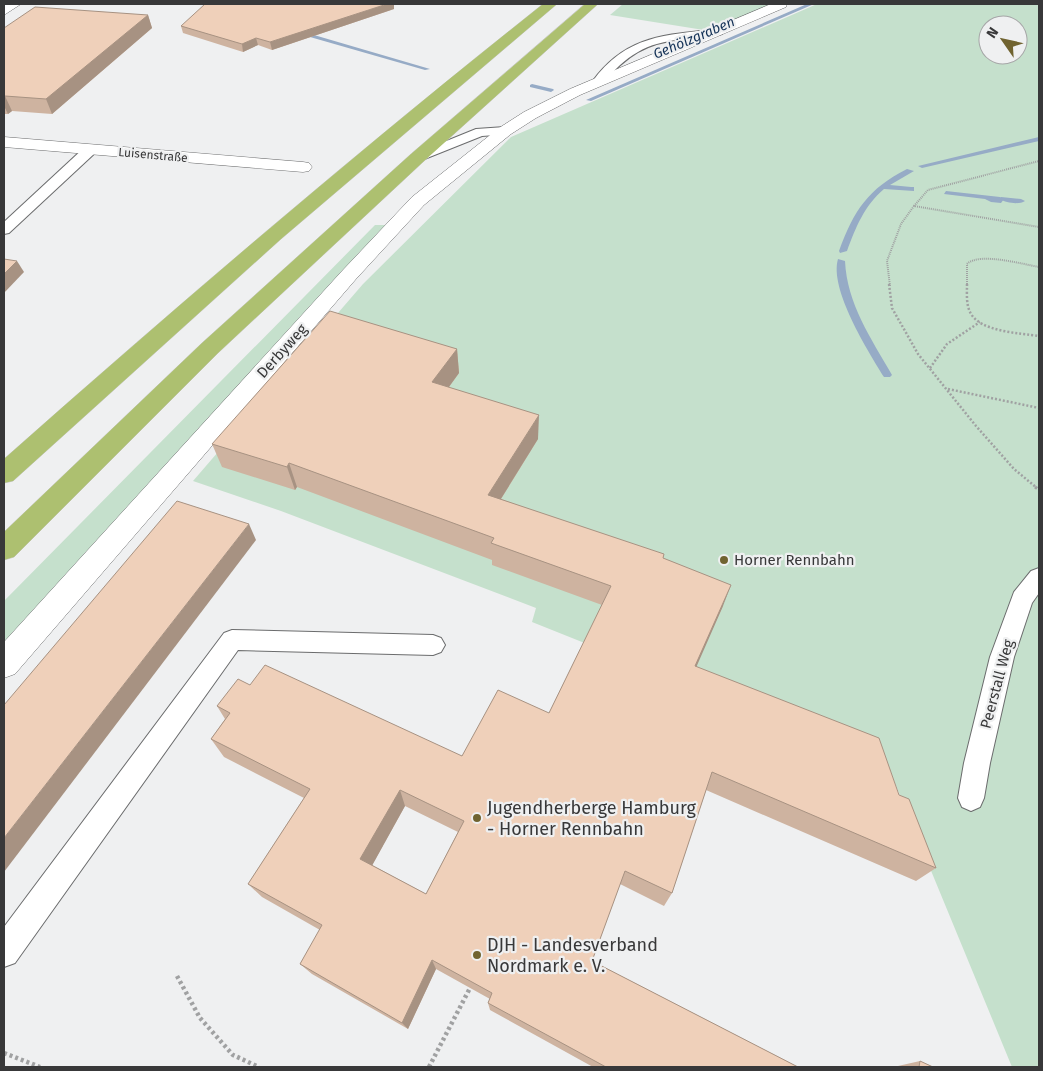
<svg xmlns="http://www.w3.org/2000/svg" width="1043" height="1071" font-family="'Fira Sans',sans-serif">
<style>
.green{fill:#c5e0cc;fill-rule:evenodd}
.water{fill:#96abc6}
.lines{fill:none;stroke-linecap:round;stroke-linejoin:round}
.stream{fill:#96abc6;fill-rule:evenodd}
.service-casing{stroke:#6b6c6d;stroke-width:2}
.minor-casing{stroke:#6b6c6d;stroke-width:1}
.motorway-casing{stroke:#cbcbcc;stroke-width:1}
.path-far3{stroke:#a0a1a2;stroke-width:2;stroke-dasharray:1 1;stroke-linecap:butt}
.path-far2{stroke:#a0a1a2;stroke-width:2.5;stroke-dasharray:2 2;stroke-linecap:butt}
.path-far1{stroke:#a0a1a2;stroke-width:3;stroke-dasharray:2.5 2.5;stroke-linecap:butt}
.path{stroke:#a0a1a2;stroke-width:4.5;stroke-dasharray:3 3;stroke-linecap:butt}
.service{fill:#fff;fill-rule:evenodd}
.minor{fill:#fff;fill-rule:evenodd}
.motorway{fill:#adc070;fill-rule:evenodd}
.wall{fill:#ceb3a0;fill-rule:evenodd}
.shaded-wall{fill:#a79282}
.building{fill:#efd0ba;stroke:#a79282;fill-rule:evenodd}
.poi-dot{fill:#706330;stroke:#eff0f1;stroke-width:2}
.labels{text-anchor:middle;dominant-baseline:central;stroke-width:4.5;stroke-linejoin:round;paint-order:stroke}
.far-street-label{font-size:12px;fill:#383839;stroke:#eff0f1}
.far-water-label{font-size:14px;font-style:italic;fill:#133156;stroke:#eff0f1}
.street-label{font-size:15px;fill:#383839;stroke:#eff0f1}
.poi-label{font-size:15px;fill:#383839;stroke:#eff0f1;text-anchor:start}
.near-poi-label{font-size:18px;fill:#383839;stroke:#eff0f1;text-anchor:start}
</style>
<rect width="100%" height="100%" fill="#eff0f1"/>
<g class="green">
<path d="M623,4h150l-63,27 -100,-16z"/>
<path d="M817,4h222v1063h-27l-125,-303 -355,-142 4,-14 -255,-97 -88,-30 170,-197 148,-147zM988,25h30v30h-30z"/>
<path d="M375,225h11l-318,347 -64,76v-47z"/>
</g>
<path class="water" d="M946,191l54,6 4,2 -3,4 -10,-1 -6,-3 -41,-5z"/>
<g class="lines">
<g class="stream">
<path d="M807,4h7l-223,97 -5,-1z"/>
<path d="M310,35h4l116,34 -5,1 -115,-33z"/>
<path d="M532,84l21,5 1,1 -3,2 -21,-5v-2z"/>
<path d="M1039,137v4l-117,27 -4,-2z"/>
<path d="M907,169l7,2 -24,14 21,2h3v4l-30,-2c-20,17 -28,38 -37,62l-7,2 -1,-2c15,-41 29,-62 68,-82z"/>
<path d="M1001,197l20,2 4,2c-6,4 -19,2 -25,-2z"/>
<path d="M838,259l7,2c2,43 26,77 47,114l-2,2h-6c-16,-26 -55,-88 -46,-118z"/>
</g>
<defs>
<g id="service">
<path d="M718,29l4,1 1,2 -1,2c-13,3 -26,3 -39,5 -38,4 -56,16 -81,45h-8l-2,-2c34,-47 73,-47 126,-53z"/>
<path d="M505,127l6,4 -2,3 -27,2 -65,26 -7,-4 2,-3 64,-26z"/>
<path d="M90,146l7,4 -2,3 -86,80 -5,1v-12l81,-75z"/>
<path d="M1039,568v25l-7,10 -18,54 -24,106 -6,35 -4,9 -9,4 -9,-4 -4,-9 6,-35 26,-106 24,-65 17,-21z"/>
<path d="M232,630l201,5 8,3 4,7 -4,7 -8,3 -195,-5 -223,313 -11,4v-40l220,-294z"/>
</g>
<g id="minor">
<path d="M6,4h15l-17,11v-10z"/>
<path d="M771,4h16l-1,3 -206,88 -44,23 -25,16 -87,71 -68,74 -341,395 -11,4v-36l338,-371 70,-74 87,-69 25,-16 46,-23z"/>
<path d="M4,137l299,25 6,1 3,4 -3,4 -6,1 -299,-25z"/>
</g>
<g id="motorway">
<path d="M543,4h14l-276,235 -268,242 -9,2v-24c176,-156 355,-309 539,-455z"/>
<path d="M585,4h13l-175,158 -205,191 -204,204 -10,3v-28l198,-189 209,-189z"/>
</g>
</defs>
<use href="#service" class="service-casing"/>
<use href="#minor" class="minor-casing"/>
<use href="#motorway" class="motorway-casing"/>
<g class="path-far3">
<path d="M914,206l14,-16 111,-29"/>
<path d="M890,286l-3,-25 14,-37 13,-18 125,21"/>
<path d="M967,286v-22c12,-12 55,0 72,3"/>
</g>
<g class="path-far2">
<path d="M889,284l3,24 26,46 58,72 38,43 23,19"/>
<path d="M967,284c0,9 -1,20 3,28 9,20 50,21 69,24"/>
<path d="M930,368l17,-24 33,-22"/>
<path d="M948,389l91,19"/>
</g>
<path class="path-far1" d="M1035,487l4,3"/>
<g class="path">
<path d="M177,976l23,42 33,37 26,12"/>
<path d="M4,1053l36,14"/>
<path d="M429,1067l41,-79"/>
</g>
<use href="#service" class="service"/>
<use href="#minor" class="minor"/>
<use href="#motorway" class="motorway"/>
</g>
<g class="wall">
<path d="M394,9l-122,41 -14,-5 -15,7 -60,-19 -2,-7z"/>
<path d="M148,15l4,13 -100,86 -40,-3 -4,3h-4v-86z"/>
<path d="M457,349l2,24 -10,14 89,52 -37,60 162,59 60,48 -27,60 203,129 37,73 -20,13 -210,-91 -34,103 -8,13 -44,-22 -28,77 206,106h-205l-103,-57 -2,-7 2,-4 -54,-30 -28,60 -96,-55 -12,-10 20,-34 -58,-33 -14,-13 56,-86 -80,-41 -13,-18 14,-20 -8,-13 33,-21 212,71 87,-43 53,-108 -110,-40v-5l-195,-73 -2,3 -73,-23 -10,-23zM405,806l53,26 -32,62 -54,-29z"/>
<path d="M920,1061l13,6h-35v-1z"/>
</g>
<g class="shaded-wall">
<path d="M387,4h7v5l-122,41 -2,-8z"/>
<path d="M148,15l4,13 -100,86 -6,-15z"/>
<path d="M256,38l2,7 -15,7 -1,-8z"/>
<path d="M5,96l7,15 -4,3 -4,-8v-9z"/>
<path d="M17,261l7,11 -20,21v-19z"/>
<path d="M457,349l2,24 -24,33 -3,-24z"/>
<path d="M539,415l-1,24 -49,79 -1,-23z"/>
<path d="M289,463l8,24 -2,3 -8,-23z"/>
<path d="M249,524l7,16 -252,332v-34z"/>
<path d="M731,585l-8,21 -35,80 7,-20z"/>
<path d="M400,790l5,16 -37,67 -8,-14z"/>
<path d="M432,960l4,9 -28,60 -6,-6z"/>
</g>
<g class="building">
<path d="M205,4h182l-117,38 -14,-4 -14,6 -61,-18z"/>
<path d="M35,7l113,8 -102,84 -41,-3 -1,1v-69z"/>
<path d="M4,259l13,2 -13,13z"/>
<path d="M330,311l127,38 -25,33 107,33 -51,80 176,59 -1,4 68,27 -36,81 184,72 20,57 10,4 27,69 -224,-96 -40,121 -47,-22 -33,90 206,106h-192l-118,-64 4,-10 -60,-33 -30,63 -102,-59 22,-39 -74,-41 62,-95 -99,-50 19,-26 -13,-7 21,-27 12,6 15,-20 197,91 36,-66 51,23 62,-127 -120,-43 3,-5 -205,-75 -2,4 -75,-23zM400,790l64,31 -38,73 -66,-35z"/>
<path d="M177,501l72,23 -245,314v-133z"/>
<path d="M920,1061l13,6h-14z"/>
</g>
<g class="poi-dot">
<circle cx="724" cy="560" r="5"/>
<circle cx="477" cy="818" r="5"/>
<circle cx="477" cy="955" r="5"/>
</g>
<g class="labels">
<g class="far-street-label">
<text transform="translate(153 155) rotate(5)">Luisenstraße</text>
</g>
<g class="far-water-label">
<text transform="translate(694 38) rotate(-23)">Gehölzgraben</text>
</g>
<g class="street-label">
<text transform="translate(282 351) rotate(-48)">Derbyweg</text>
<text transform="translate(997 684) rotate(-75)">Peerstall Weg</text>
</g>
<g class="poi-label">
<text x="734" y="560">Horner Rennbahn</text>
</g>
<g class="near-poi-label">
<text x="487" y="808">Jugendherberge Hamburg<tspan x="487" dy="21">- Horner Rennbahn</tspan></text>
<text x="487" y="945">DJH - Landesverband<tspan x="487" dy="21">Nordmark e. V.</tspan></text>
</g>
</g>
<rect width="1043" height="1071" fill="none" stroke="#383839" stroke-width="10"/>
<g transform="translate(1003 40) rotate(304)"><circle r="24" fill="#eff0f1" stroke="#a6a6a7"/>
<path d="M0-4L9 19L0 12L-9 19Z" fill="#706330"/>
<text y="-8" font-size="14" font-weight="bold" text-anchor="middle" fill="#383839">N</text>
</g>
</svg>
